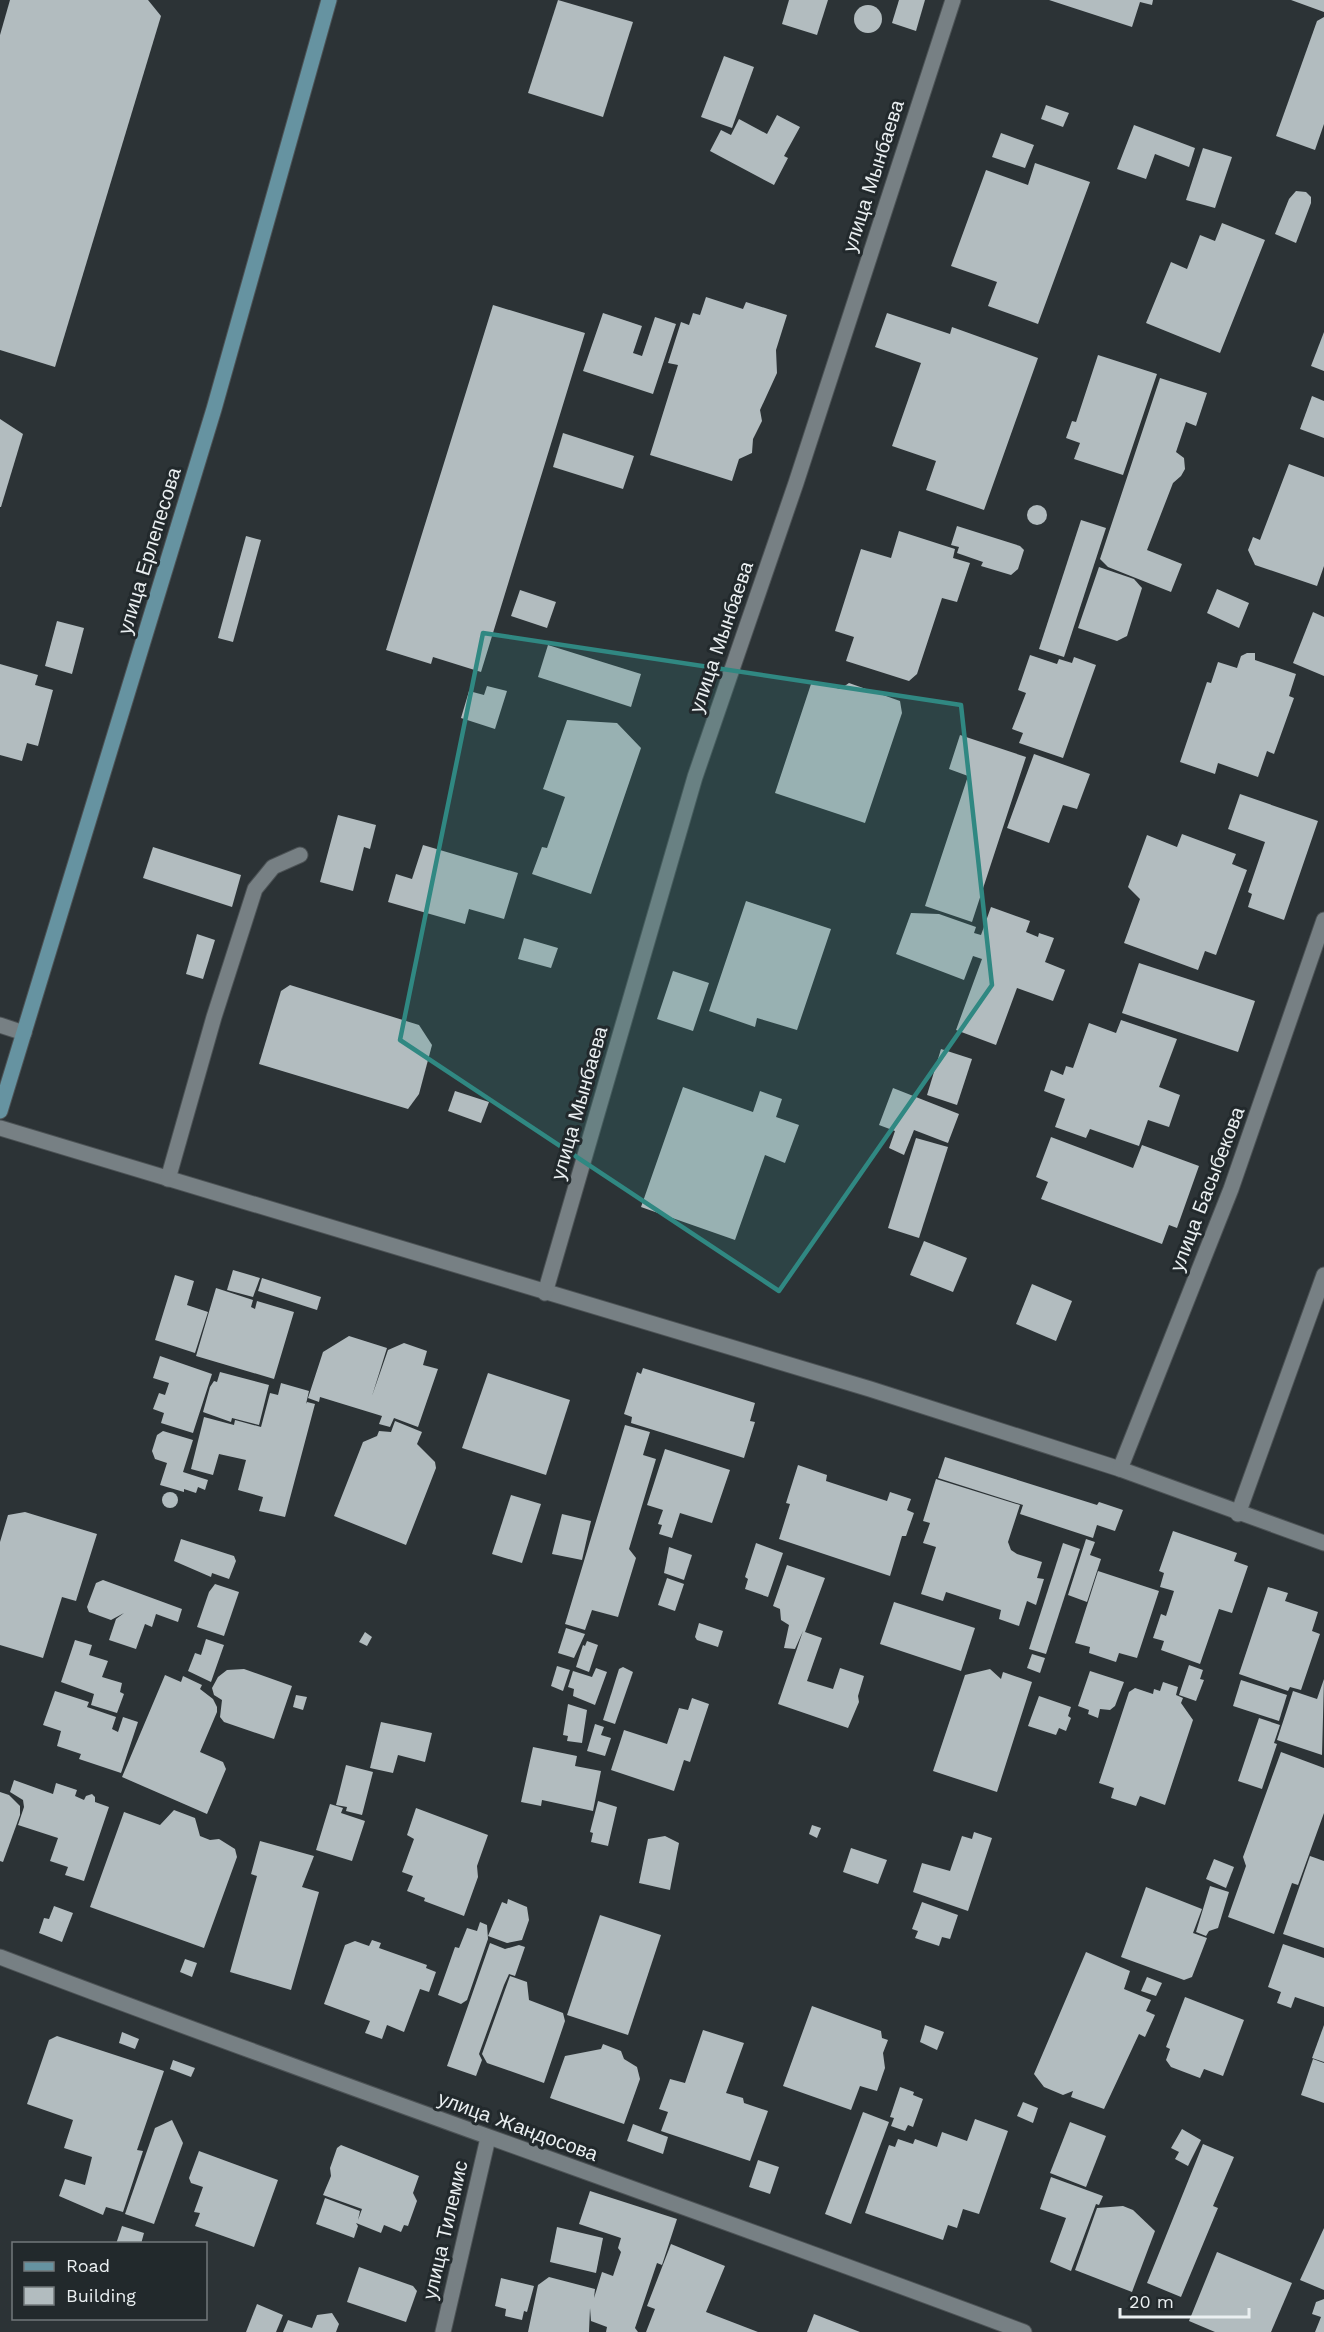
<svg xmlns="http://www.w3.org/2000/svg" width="1324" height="2332" font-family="'Work Sans',sans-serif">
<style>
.building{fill:#b2bcbf}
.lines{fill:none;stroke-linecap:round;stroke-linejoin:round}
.service-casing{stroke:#4c5255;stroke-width:17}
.minor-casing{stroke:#4c5255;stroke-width:17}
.secondary-casing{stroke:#4c5255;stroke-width:17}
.service{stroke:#778084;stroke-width:15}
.minor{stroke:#778084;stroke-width:15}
.secondary{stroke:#6693a1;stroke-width:15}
.marked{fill:#308882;fill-opacity:0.2;stroke:#308882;stroke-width:4.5;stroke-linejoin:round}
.labels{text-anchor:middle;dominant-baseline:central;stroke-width:6;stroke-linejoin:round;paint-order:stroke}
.street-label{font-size:20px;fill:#eaeff1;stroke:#22292c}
</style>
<rect width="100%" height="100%" fill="#2c3336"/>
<g class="building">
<path d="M10,0h138l13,16 -106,351 -55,-17v-315z"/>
<path d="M558,0l75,22 -30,95 -75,-24z"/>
<path d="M789,0h39l-11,35 -35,-11z"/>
<path d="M899,0h26l-9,31 -24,-8z"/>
<path d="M1049,0h104l-1,5 -12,-3 -8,25z"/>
<path d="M1291,0h33v12z"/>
<circle cx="868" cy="19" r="14"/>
<path d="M1324,17v107l-9,26 -39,-14 41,-115z"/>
<path d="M724,56l30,11 -22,61 -31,-11z"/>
<path d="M1046,105l23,8 -6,14 -22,-8z"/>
<path d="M777,115l23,12 -16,29 4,2 -14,27 -64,-34 11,-21 10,5 8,-16 28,15z"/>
<path d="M1134,125l61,23 -6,19 -34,-13 -9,25 -29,-10z"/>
<path d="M1001,133l33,12 -9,23 -33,-11z"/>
<path d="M1203,148l29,9 -17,51 -29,-8z"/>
<path d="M1035,163l55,19 -52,142 -50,-18 9,-24 -46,-16 35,-96 42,15z"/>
<path d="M1296,191l10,1 5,5v6l-15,40 -21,-9 14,-35z"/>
<path d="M1222,223l43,17 -45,113 -74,-30 25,-61 16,7 13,-34 15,6z"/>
<path d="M706,297l37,12 3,-7 41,13 -11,35 1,23 -17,37 2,11 -9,18 -1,14 -13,6 -7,22 -82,-26 28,-90 -10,-2 13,-41 8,3 4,-12 7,2z"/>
<path d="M493,305l92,28 -104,339 -48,-15 -2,7 -45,-14z"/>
<path d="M603,313l39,13 -9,27 9,3 13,-39 21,7 -23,70 -70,-23z"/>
<path d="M887,313l63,21 2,-7 86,31 -54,152 -58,-20 10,-29 -44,-15 29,-83 -46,-16z"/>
<path d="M1324,332v39l-13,-5z"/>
<path d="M1098,355l59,19 -34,101 -49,-16 6,-16 -14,-5 6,-17 4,1z"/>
<path d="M1160,378l47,15 -11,33 -10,-4 -10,30 8,6 1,11 -4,7 -8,7 -26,67 35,14 -11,28 -63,-25 -8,-8z"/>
<path d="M1312,396l12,5v37l-24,-9z"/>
<path d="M0,419l23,15 -22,73h-1z"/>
<path d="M563,433l71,23 -11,33 -70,-22z"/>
<path d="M1289,464l35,13v89l-7,20 -62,-21 -7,-15 5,-13 7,3z"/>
<circle cx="1037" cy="515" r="10"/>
<path d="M1081,520l25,8 -42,129 -25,-8z"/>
<path d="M957,526l63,20 4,4 -6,19 -7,6 -30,-9 2,-4 -26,-9 2,-6 -8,-2z"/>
<path d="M899,531l56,18 -2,9 17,5 -13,39 -15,-4 -25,76 -8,7 -63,-20 8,-24 -19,-6 26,-82 30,9z"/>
<path d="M246,536l15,4 -28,102 -15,-4z"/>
<path d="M1099,567l35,12 8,9 -15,48 -10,5 -39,-13z"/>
<path d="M1217,589l32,14 -10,25 -32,-15z"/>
<path d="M520,590l36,12 -9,26 -36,-12z"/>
<path d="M1313,612l11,5v59l-31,-13z"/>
<path d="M57,621l27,7 -12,46 -27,-8z"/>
<path d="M548,645l93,29 -10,33 -93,-30z"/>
<path d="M1247,653h8v7l41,14 -7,22 5,2 -20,56 -7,-3 -9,26 -40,-14 -3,11 -35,-12 27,-80 4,1 7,-21 19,6 4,-12z"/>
<path d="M1030,655l27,9 2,-5 13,4 2,-6 22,8 -33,93 -44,-15 4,-10 -11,-4 14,-36 -8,-3z"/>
<path d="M0,664l38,11 -3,10 18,5 -15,56 -11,-3 -5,18 -22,-6z"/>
<path d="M812,681l28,8 9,-6 51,18 2,12 -37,110 -90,-30z"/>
<path d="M487,686l20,5 -12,38 -34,-11 8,-27 15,4z"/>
<path d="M567,720l50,3 24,25 -50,146 -59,-20 10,-27 5,1 18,-51 -22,-8z"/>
<path d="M960,735l66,22 -54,165 -47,-16 43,-130 -19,-7z"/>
<path d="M1034,754l56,20 -13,35 -14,-4 -14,38 -42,-15z"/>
<path d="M1240,794l78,27 -34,99 -36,-13 4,-13 -4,-2 17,-50 -37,-13z"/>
<path d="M338,815l38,10 -6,24 -6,-2 -11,44 -33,-9z"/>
<path d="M1182,834l54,20 -4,10 15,6 -31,85 -11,-4 -7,19 -74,-27 16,-44 -12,-12 19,-52 30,12z"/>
<path d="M423,845l95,28 -14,46 -35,-10 -4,15 -77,-22 8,-28 16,5z"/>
<path d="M153,847l88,28 -9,32 -89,-29z"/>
<path d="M746,901l85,28 -34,101 -40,-12 -2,9 -46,-16z"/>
<path d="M991,907l39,14 -4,11 12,5 1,-4 15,5 -9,24 20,8 -12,31 -36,-13 -21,57 -40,-15 26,-71 -9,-3 -9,24 -68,-26 15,-41 28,1 37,13 -2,6 7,2z"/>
<path d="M197,934l18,6 -12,39 -17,-5z"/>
<path d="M524,938l34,10 -7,20 -33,-9z"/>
<path d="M1139,963l116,38 -17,51 -116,-39z"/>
<path d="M673,971l36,12 -16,48 -36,-12z"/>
<path d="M290,985l129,40 13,20 -13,49 -11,15 -149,-45 22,-73z"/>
<path d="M1121,1020l56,19 -18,48 21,8 -11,32 -21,-7 -9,26 -49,-17 -4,9 -31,-11 10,-28 -21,-8 7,-21 12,5 3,-9 7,2 16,-45 27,10z"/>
<path d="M941,1049l31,10 -15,46 -30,-10z"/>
<path d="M683,1087l70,25 7,-21 22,8 -6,18 23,8 -14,38 -20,-8 -30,85 -94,-33z"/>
<path d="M893,1088l66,26 -11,29 -34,-13 -10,25 -15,-7 6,-17 -16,-6z"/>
<path d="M455,1091l34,11 -8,21 -33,-12z"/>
<path d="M1051,1137l82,31 9,-23 57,21 -22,62 -8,-3 -7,19 -121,-45 7,-17 -12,-5z"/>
<path d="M916,1138l32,9 -29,91 -31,-10z"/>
<path d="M924,1241l43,17 -14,34 -43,-17z"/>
<path d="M233,1270l27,8 -7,19 -26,-7z"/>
<path d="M175,1275l19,6 -7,24 21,7 -13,41 -40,-13z"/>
<path d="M262,1278l59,19 -4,13 -59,-19z"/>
<path d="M1032,1284l40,17 -16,40 -40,-17z"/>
<path d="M216,1288l37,12 -2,7 4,2 2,-8 37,11 -20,67 -78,-23z"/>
<path d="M349,1336l38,12 -15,48 16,-46 16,-7 23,8 -4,14 15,4 -20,58 -24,-9 -4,9 -11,-3 3,-8 -62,-19 -1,5 -11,-4 15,-46z"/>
<path d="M160,1356l52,18 -19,59 -32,-10 3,-10 -11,-4 6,-16 6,2 4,-12 -16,-5z"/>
<path d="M643,1368l112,35 -5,18 5,1 -11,36 -113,-35 1,-6 -8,-3 13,-42 4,2z"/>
<path d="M220,1372l49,13 -10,40 -27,-7 -1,4 -28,-10 7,-25 4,-6 3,1z"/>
<path d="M488,1373l82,27 -24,75 -84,-27z"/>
<path d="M281,1383l28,8 -3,13 1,-2 8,2 -30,113 -26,-6 4,-14 -25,-7 8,-30 -27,-6 -6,21 -22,-6 13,-52 30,8 1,-5 26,7 9,-34 8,2z"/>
<path d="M395,1421l27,11 -5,12 18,18 1,6 -30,77 -72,-29 29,-74 14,-6 2,-5 12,1z"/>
<path d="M625,1425l25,7 -7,23 13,4 -27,90 7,9 -18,59 -26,-7 -7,20 -20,-6z"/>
<path d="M163,1431l30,9 -10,32 25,8 -3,10 -7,-3 -2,6 -12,-4v3l-24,-7 7,-22 -12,-4 -3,-8 5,-16z"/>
<path d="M665,1449l65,21 -18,53 -32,-10 -8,25 -13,-4 3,-9 -4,-1 5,-14 -16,-5z"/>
<path d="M945,1457l152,48 2,-3 24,8 -8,21 -18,-6 -4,13 -73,-24 3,-9 -85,-27z"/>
<path d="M798,1465l29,10 -1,6 61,20 3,-9 21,7 -4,11 7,3 -8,23h-4l-12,40 -111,-37 11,-35 -4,-1z"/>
<path d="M936,1479l84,26 -12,37 3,8 6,4 25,8 -5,16 7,1 -8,26 -9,-4 -8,25 -20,-7 2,-9 -55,-18 -3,9 -22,-7 15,-47 -13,-4 7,-20 -7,-2z"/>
<circle cx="170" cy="1500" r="8"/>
<path d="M511,1495l30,9 -19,59 -30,-9z"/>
<path d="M25,1512l72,22 -21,67 -14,-4 -19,61 -43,-13v-103l8,-27z"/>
<path d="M562,1514l29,7 -9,39 -30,-6z"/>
<path d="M1173,1531l64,22 -3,8 14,5 -16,47 -13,-4 -19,55 -39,-14 3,-9 -11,-3 8,-24 5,2 8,-25 -14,-4 4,-14 -5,-2z"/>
<path d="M181,1539l53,17 2,5 -7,18 -17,-6 -1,4 -37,-16z"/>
<path d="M1086,1539l9,3 -5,13 11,4 -14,43 -19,-7z"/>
<path d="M756,1543l27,10 -15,44 -23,-8 3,-10 -3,-2z"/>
<path d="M1063,1543l17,6 -34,105 -17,-5z"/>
<path d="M669,1547l23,8 -8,25 -20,-7z"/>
<path d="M787,1565l38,13 -20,54 17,6 -15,43 26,8 7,-21 24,8 -6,20 1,6 -11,26 -70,-24 25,-73 -8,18 -11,-1 5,-23 -8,-5 -1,-11 -7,-3z"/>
<path d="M1098,1571l61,20 -22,67 -18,-5 -3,9 -27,-9 1,-6 -15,-4z"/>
<path d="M667,1578l17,6 -9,27 -17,-6z"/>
<path d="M103,1580l79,29 -4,13 -22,-8 -4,13 -7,-3 -9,25 -27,-9 7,-21 8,-6 -13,7 -22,-8 -2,-5 9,-24z"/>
<path d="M215,1584l24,8 -15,44 -27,-9 12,-35z"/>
<path d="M1268,1587l20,6 -3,8 33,11 -6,19 8,3 -19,56 -11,-3 -2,4 -49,-17z"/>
<path d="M894,1602l81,26 -14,43 -81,-27z"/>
<path d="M699,1623l24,8 -5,16 -21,-7 -2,-3z"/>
<path d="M566,1628l19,6 -11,24 -16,-5z"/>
<path d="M365,1632l7,5 -5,9 -8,-4z"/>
<path d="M206,1639l18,6 -13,37 -23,-11 7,-18 6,2z"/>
<path d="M75,1640l17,5 -3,10 19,6 -6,16 20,6 -2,9 4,2 -7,19 -26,-8 3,-11 -33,-12z"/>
<path d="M587,1641l11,4 -9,27 -13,-5 7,-22 2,1z"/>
<path d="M1032,1654l13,4 -5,15 -13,-5z"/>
<path d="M1189,1665l14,5 -3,9 4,1 -8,21 -17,-6z"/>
<path d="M557,1666l13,4 -7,21 -12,-5z"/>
<path d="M623,1667l10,5 -18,52 -12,-4 16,-51z"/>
<path d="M596,1668l11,4 -12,33 -22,-9 1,-7 -6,-2 5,-16 19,6z"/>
<path d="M244,1669l48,17 -18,53 -50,-17 -4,-5 2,-17 -8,-5 -2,-7 6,-11 9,-7z"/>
<path d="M990,1669l11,10 2,-7 29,10 -35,110 -64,-21 32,-96z"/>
<path d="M1090,1671l34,11 -9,24 -5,4 -10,-1 -2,9 -10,-4 1,-4 -11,-4z"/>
<path d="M165,1675l16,7 2,-6 19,9 -2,4 13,10 4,8v5l-17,40 23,10 3,7 -19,45 -85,-37z"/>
<path d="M1324,1679l-2,76 -45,-15 16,-49 24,8z"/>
<path d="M1241,1680l46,15 -8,26 -46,-15z"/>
<path d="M1163,1682l15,5 -2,8 7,3 -2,5 12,17 -28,85 -25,-9 -4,10 -25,-8 3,-10 -15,-5 30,-91 6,-4 18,6 1,-5 6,2z"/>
<path d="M55,1691l34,11 -2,5 29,10 -4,12 6,3 5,-15 15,5 -17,51 -42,-14 2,-5 -24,-8 4,-15 -18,-6z"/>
<path d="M296,1695l11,2 -4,13 -10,-3z"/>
<path d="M1039,1696l32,11 -3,9 3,2 -5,13 -7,-3 -3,7 -28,-9z"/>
<path d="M692,1698l17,6 -19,58 -6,-2 -10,31 -63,-21 13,-40 43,14 12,-36 9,2z"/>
<path d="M568,1704l19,6 -5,33 -15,-2 1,-5 -5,-1z"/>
<path d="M1259,1718l21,7 -6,18 3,1 -15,45 -24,-8z"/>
<path d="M381,1722l51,11 -7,29 -27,-7 -5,18 -23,-5z"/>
<path d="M595,1724l9,3 -3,8 10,3 -6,18 -18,-5z"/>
<path d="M533,1747l44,9 -2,10 26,5 -8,40 -51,-11 -1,6 -20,-4z"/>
<path d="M1281,1752l43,16v45l-26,72 -6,-2 -18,51 -46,-17 18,-51 -3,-9z"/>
<path d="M346,1765l27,7 -11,43 -16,-4 1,-4 -11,-2z"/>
<path d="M14,1780l39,14 3,-11 21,7 -2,6 9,4 2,-4 6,-2 3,3v5l14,5 -25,74 -19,-6 3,-8 -18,-6 8,-23 -40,-13 6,-18 -1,-7 -13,-8z"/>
<path d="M0,1792l9,3 11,11v9l-17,47 -3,-1z"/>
<path d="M598,1801l19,6 -9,39 -17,-4 2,-9 -3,-1z"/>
<path d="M330,1804l13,4 -2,5 24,8 -13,40 -36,-11z"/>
<path d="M416,1808l72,27 -11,31 1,11 -14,39 -40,-15 1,-3 -18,-7 6,-15 -11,-4 12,-33 -7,-4z"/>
<path d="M174,1810l21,8 5,18 10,4 9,-1 16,10 2,8 -33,91 -114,-41 34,-95 36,13z"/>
<path d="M812,1825l9,3 -4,10 -8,-4z"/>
<path d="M974,1832l18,6 -24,73 -55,-19 9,-29 28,8 12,-35 10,3z"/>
<path d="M665,1836l14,7 -9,47 -31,-7 9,-44z"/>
<path d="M260,1841l54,15 -12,31 17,5 -28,98 -61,-18 27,-96 -6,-2z"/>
<path d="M851,1848l36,12 -9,24 -35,-12z"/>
<path d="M1310,1856l14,5v87l-41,-14z"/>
<path d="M1214,1859l20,8 -8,21 -20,-9z"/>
<path d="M1210,1886l19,6 -11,36 -9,3 -3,5 -10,-4z"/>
<path d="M1146,1887l56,22 -9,24 14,5 -15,39 -8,3 -63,-23z"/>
<path d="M508,1899l19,8 2,13 -7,20 -15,3 -19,-7 14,-34 5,2z"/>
<path d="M922,1902l36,13 -8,24 -8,-2 -3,9 -24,-8 3,-7 -6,-2z"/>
<path d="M54,1906l19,7 -11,29 -23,-9 5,-15 5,1z"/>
<path d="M600,1915l61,20 -33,100 -61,-20z"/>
<path d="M480,1922l7,3 1,14 -21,61 -6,4 -23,-9 17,-48 4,1 8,-20 10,3z"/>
<path d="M372,1940l9,3 -2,5 48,17 -1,3 10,4 -7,20 -9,-3 -16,43 -17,-7 -5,14 -17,-6 5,-12 -46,-17 21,-59 10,-4 14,5z"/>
<path d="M490,1943l15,6 14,-4 6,2 -10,29 -6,-2 -5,11 -25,69 3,6 -6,16 -29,-10z"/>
<path d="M1283,1944l41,14v49l-29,-10 -4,11 -14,-5 4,-11 -13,-5z"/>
<path d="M1086,1952l44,19 -6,18 27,11 -5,11 9,4 -10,22 -6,-3 -35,75 -33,-12 2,-6 -10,4 -19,-8 -10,-13z"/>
<path d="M185,1959l12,4 -5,14 -12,-5z"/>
<path d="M510,1976l17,6 2,18 34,13 2,8 -21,62 -57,-20 -5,-9z"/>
<path d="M1147,1977l15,6 -6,13 -15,-5z"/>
<path d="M1185,1997l59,23 -21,56 -19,-7 -4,9 -29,-11 -5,-7 4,-11 -4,-2z"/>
<path d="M812,2006l69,25 1,7 6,2 -5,13 2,15 -8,23 -17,-5 -9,24 -68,-24z"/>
<path d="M925,2025l19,7 -7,18 -17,-8z"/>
<path d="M1324,2025v37l-12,-4z"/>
<path d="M703,2030l41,13 -18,50 17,5 1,5 24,8 -18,50 -89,-30 7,-19 -9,-3 11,-30 15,4z"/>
<path d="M122,2032l17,7 -4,10 -16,-6z"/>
<path d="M57,2036l107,35 -27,79 6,1 -20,61 -17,-5 -3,8 -44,-19 6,-17 20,6 7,-28 -28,-9 9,-28 -46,-16 22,-64z"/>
<path d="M603,2044l18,7 3,8 13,8 3,12 -16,45 -74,-26 15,-42 36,-7z"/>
<path d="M1313,2059l11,4v40l-23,-8z"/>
<path d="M173,2060l22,8 -4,9 -21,-8z"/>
<path d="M900,2087l14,5 -1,3 10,4 -10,28 -5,-2 -3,6 -14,-5 3,-8 -4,-1z"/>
<path d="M1023,2102l15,6 -5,15 -16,-7z"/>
<path d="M863,2112l26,10 -38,102 -26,-10z"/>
<path d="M975,2119l33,12 -29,83 -16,-5 -6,19 -9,-3 -5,15 -78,-27 24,-68 6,2 3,-8 15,5 2,-5 22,8 5,-15 25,9z"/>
<path d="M172,2120l11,23 -29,81 -29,-10 30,-86z"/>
<path d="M1070,2122l36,14 -20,51 -36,-14z"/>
<path d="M633,2124l35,13 -5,17 -36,-13z"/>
<path d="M1182,2129l19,11 -13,26 -13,-7 4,-7 -8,-4z"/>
<path d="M1203,2144l31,13 -21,49 5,2 -37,89 -34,-14z"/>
<path d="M341,2145l78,31 -6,17 4,8 -9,25 -4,-1 -3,7 -17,-7 -3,8 -25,-10 2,3 -4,12 -38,-14 9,-26 35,13 -2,9 4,-11 -39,-14 8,-19 -1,-8 7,-20z"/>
<path d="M199,2151l79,29 -24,67 -59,-21 5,-13 -6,-1 9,-25 -12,-4 -2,-5z"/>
<path d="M758,2160l21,7 -9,27 -21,-7z"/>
<path d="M1051,2177l52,19 -4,9 -3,-1 -25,67 -21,-9 16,-44 -26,-9z"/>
<path d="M590,2191l87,28 -15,46 -5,-2 -22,65 3,4h-32l1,-5 -16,-6 -1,-13 -1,24h-61l10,-47 11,-8 46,12 -1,9 8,-26 11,4 8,-24 -3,-4 3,-10 -42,-14z"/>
<path d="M1123,2206l10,4 22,21 -23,61 -57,-22 22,-62z"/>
<path d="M122,2226l22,7 -3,11h-25z"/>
<path d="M557,2227l46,11 -7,35 -46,-11z"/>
<path d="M1324,2228v62l-24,-10z"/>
<path d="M671,2244l54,22 -19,46 52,20h-112l9,-23 -8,-3z"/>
<path d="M1217,2252l75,31 -21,49h-56l-26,-11z"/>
<path d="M359,2267l54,19 4,5 -11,31 -59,-20z"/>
<path d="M501,2278l33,8 -7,26 -3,-1 -2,9 -17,-4 1,-7 -11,-3z"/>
<path d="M1324,2299v33h-9l6,-15 -9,-3 4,-12z"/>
<path d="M257,2304l26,11 -7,17h-30z"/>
<path d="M332,2313l7,11 -3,8h-53l5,-12 24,8 5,-13z"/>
<path d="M814,2314l46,18h-53z"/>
</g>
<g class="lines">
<defs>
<path id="service" d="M0,1025l24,8"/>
<g id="minor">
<path d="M0,1128l870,261 250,80 204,74"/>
<path d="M168,1179l46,-162 41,-128 18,-22 27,-12"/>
<path d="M545,1293l150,-516 101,-294 157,-483"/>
<path d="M1120,1469l111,-280 93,-269"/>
<path d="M1238,1514l86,-239"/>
<path d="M0,1957c340,130 684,247 1024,375"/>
<path d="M443,2332l45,-194"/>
</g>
<path id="secondary" d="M0,1111l214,-702 115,-409"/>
</defs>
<use href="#service" class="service-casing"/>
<use href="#minor" class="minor-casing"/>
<use href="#secondary" class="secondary-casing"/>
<use href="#service" class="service"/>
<use href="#minor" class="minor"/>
<use href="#secondary" class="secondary"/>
</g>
<path class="marked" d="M483,633l478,72 31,280 -213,306 -379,-251z"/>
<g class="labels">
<g class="street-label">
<text transform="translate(873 176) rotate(-72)">улица Мынбаева</text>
<text transform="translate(149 551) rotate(-73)">улица Ерлепесова</text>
<text transform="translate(721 637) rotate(-71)">улица Мынбаева</text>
<text transform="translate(579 1103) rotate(-74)">улица Мынбаева</text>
<text transform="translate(1207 1189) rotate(-69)">улица Басыбекова</text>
<text transform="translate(518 2126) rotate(20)">улица Жандосова</text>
<text transform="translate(445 2230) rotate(-77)">улица Тилемис</text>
</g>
</g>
<rect x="12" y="2242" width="195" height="78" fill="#22292c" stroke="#72787b" stroke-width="1.5"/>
<rect x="24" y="2262" width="30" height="9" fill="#6693a1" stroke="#72787b" stroke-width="1.5"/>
<text x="66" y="2272" font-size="18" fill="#eaeff1">Road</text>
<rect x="24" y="2287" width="30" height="18" fill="#b2bcbf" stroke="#72787b" stroke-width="1.5"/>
<text x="66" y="2302" font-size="18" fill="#eaeff1">Building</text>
<path d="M1120 2308v9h129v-9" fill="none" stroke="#eaeff1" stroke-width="3"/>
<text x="1129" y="2308" font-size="18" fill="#eaeff1" stroke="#22292c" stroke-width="4.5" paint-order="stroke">20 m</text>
</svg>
